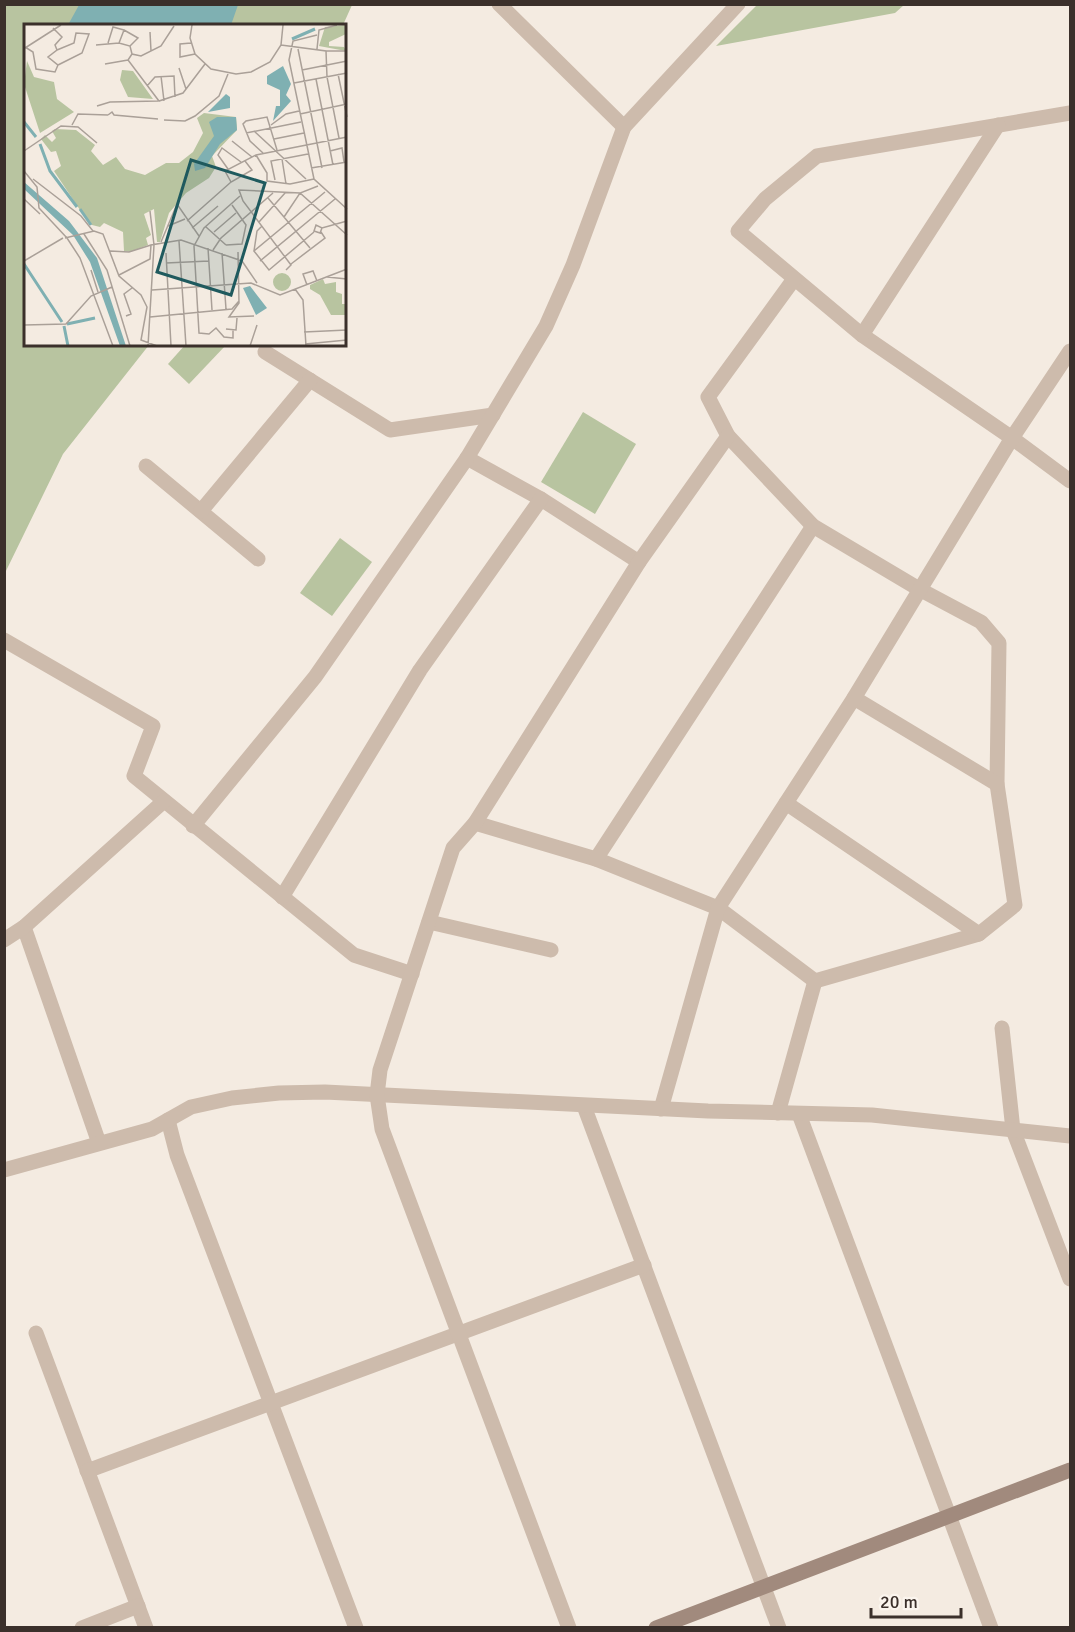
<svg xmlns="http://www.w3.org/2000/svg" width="1075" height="1632" font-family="Signika,sans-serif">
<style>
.green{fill:#b8c4a0}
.water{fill:#7fb0b2}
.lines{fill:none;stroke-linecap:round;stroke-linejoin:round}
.street{stroke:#cdbbac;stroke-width:15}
.secondary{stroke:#a18a7d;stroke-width:15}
.inset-river{fill:none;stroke:#7fb0b2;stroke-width:3}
.inset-road{fill:none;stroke:#aaa098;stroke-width:1.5}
.view{fill:#1f5a5e;fill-opacity:0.15;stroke:#1f5a5e;stroke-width:3}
.inset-edge{fill:none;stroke:#3b302b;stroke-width:3}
</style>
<rect width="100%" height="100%" fill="#f4ebe1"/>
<g class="green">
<path d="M5,5h347l-9,20 -317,1v319h123l-86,109 -58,119z"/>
<path d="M757,5v-1l147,1 -9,8 -179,33z"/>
<path d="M185,345h41l-37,39 -21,-20z"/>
<path d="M583,412l53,32 -41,70 -54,-32z"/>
<path d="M340,538l32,24 -40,54 -32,-23z"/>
</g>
<path class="water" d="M79,5v-1l159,1 -7,20h-163z"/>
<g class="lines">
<g class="street">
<path d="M499,4l125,123"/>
<path d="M1070,113l-253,43 -52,43 -27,32 124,104 150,103 58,43"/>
<path d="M794,279l-86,118 20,39 85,90 106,63 62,33 18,21 -2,141 18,121 -36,29 -164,47"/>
<path d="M862,335l136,-210"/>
<path d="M265,352l125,78 103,-15"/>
<path d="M467,458l74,41 98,63"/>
<path d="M146,466l112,93"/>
<path d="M201,511l109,-131"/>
<path d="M4,640l149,86 -19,50 220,179 58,19"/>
<path d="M854,698l143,86"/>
<path d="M786,803l193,131"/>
<path d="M475,823l121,36 122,49 97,73"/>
<path d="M193,826l122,-149 152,-219 79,-132 27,-61 51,-138 114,-123"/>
<path d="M596,859l217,-333"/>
<path d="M282,897l138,-227 121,-171"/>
<path d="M429,922l122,28"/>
<path d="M24,927l75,216"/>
<path d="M4,940l20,-13 140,-126"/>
<path d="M1002,1028l11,102 57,149"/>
<path d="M584,1106l195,522"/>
<path d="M661,1109l57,-201 136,-210 158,-260 58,-87"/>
<path d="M778,1113l37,-132"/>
<path d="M799,1114l192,514"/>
<path d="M168,1120l9,35 179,473"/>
<path d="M4,1170l148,-41 39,-22 41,-9 47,-5 46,-1 383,19 164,4 198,21"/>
<path d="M36,1333l110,295"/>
<path d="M87,1471l557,-206"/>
<path d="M82,1628l56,-22"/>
<path d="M569,1628l-187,-499 -5,-34 3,-25 73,-222 22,-25 164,-261 89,-126"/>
</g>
<path class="secondary" d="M656,1628l414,-158"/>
</g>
<g transform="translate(24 24)">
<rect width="322" height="322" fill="#f4ebe1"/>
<path d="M322,1v9l-17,8v4l15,1 2,4 -27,-5 6,-19zM3,37l7,16 20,5 3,17 17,13 -34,21 -16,-49zM98,46l11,1 20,28 -25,-2 -8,-17zM180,89l32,4 1,13 -25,26 4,11 -7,11 -23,15 -17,20 -9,29h-3l-3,-33 -10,5 7,21 -5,3 2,7 -18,7 -6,-1 -1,-19 -19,-9 -4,4 -8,-2 -10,-12 -28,-42 7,-5 -5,-15 -5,1 -10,-13 4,-4 7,7 4,-4 -4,-7 3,-2 21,1 19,15 -4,6 12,14 13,-8 9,12 20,6 21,-12h13l14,-11 10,-19 -6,-15zM249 258a9 9 0 1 1 18 0a9 9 0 1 1-18 0ZM299,255l2,5 11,-2v10l6,2v10h4v11h-15l-11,-20 -10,-6v-4z" fill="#b8c4a0"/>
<path d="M259,42l8,18 -5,11 5,6 -18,20 3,-15h4v-16l-13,-6v-8zM202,70l4,3v11l-22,4zM193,93h19l1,13 -17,14 -15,24 -10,3 -1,-7 20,-28 -5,-14zM0,158l45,39 28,37 29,88h-6l-30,-84 -17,-27 -49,-46zM226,262l17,22 -11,7 -13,-27z" fill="#7fb0b2"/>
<path class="inset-river" d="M268,15l23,-10M0,98l12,15M16,120l10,27 27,36M56,185l11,16M0,240l38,58M43,300l28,-6M40,302l4,20"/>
<path class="inset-road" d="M168,1l-2,13 5,16 16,15 25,5 15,-2 19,-10 11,-17 2,-20M29,4l9,9 -7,8 2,5 -9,7 10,8 24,-12 7,-19 -13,-1 -2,10 -17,7M100,6l14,8 -8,8M126,8l1,19M293,11l-24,6 -4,19 25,119 33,30M84,19l5,-16 11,3 -5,13M167,19l-11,1v13l15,-3M72,21l23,-2 11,3 2,8 9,2 20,-10 13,-20M257,21l45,6 1,26 12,61M1,23l8,5 3,17 19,3 3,-7M1,24l36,-23M274,25l24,119M293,25l2,-19 18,-5M302,27h21M108,30l-4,6 31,41 24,-8 22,-29M81,40l23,-4M155,44l7,21M278,46l45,-9M314,50l9,43M137,52l3,25M292,55l17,86M270,59l53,-10M123,62l8,-9 19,-1 1,21M73,82l13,-4 48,-1M276,90l47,-10M84,91l4,-3 2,3 44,4M140,96l21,1 10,-5 24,-20 9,-22M48,101l6,-11 30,1M247,101l15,-11 13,-3M230,107l52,48M222,109l55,-11M250,115l30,-6M208,117l20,16M0,127l37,-25 17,1 19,16M306,127l12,-3 2,14M239,129l-13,-12 -7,-17 3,-3 21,-4 10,33M232,131l11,18v8l23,3 24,-5M258,135l4,25M287,144l36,-6M204,145l-10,-14 4,-7 19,14M0,147l13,16 2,21 28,30 13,20 33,88M9,155l48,37 12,15M251,156l-4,-19 37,-7M207,158l-6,-11 31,-16 91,-18M244,174l42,50M0,175l16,15M260,193l16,-24 18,-7M163,197l44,-39 21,-12 -7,-9M235,198l26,-29M144,202l17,-7M182,203l20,18M168,204l26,-22M298,204l-2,5 -6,-2 2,-6 6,3 25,-7M190,208l22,-19M290,208l-45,38 -15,-19 71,-59M60,210l23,36 23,76M41,214l29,-7 9,3 16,42 22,19 6,12 -6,33 16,6M155,217l7,105M137,218l16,-38 22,32M202,221l16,-1 4,-19 -14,-20M184,224l4,62M189,226l8,-12 52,-45M86,227l19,1 22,-7M230,227l3,-20 5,-5M214,228l1,51 -10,14 25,-1M142,229l5,93M198,229l4,56M0,237l39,-23M236,237l75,-62M142,239l43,-2M267,240l34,-26 -4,-6M67,246l7,22M262,246l5,-5 -48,-64 -4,-11 61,3 47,42M95,251l31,-16 1,-14 30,-5 61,21 15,22M303,253l20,2M283,261l-4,-11 10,-3 4,10M271,265l8,11 3,46M128,266l99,-7 29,12 67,-26M102,292l5,-2 -7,-20 8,-6M126,293l82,-8 7,-8M0,301l42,-1 25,-28 21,-9M202,305l10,1 1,-12M209,306v8l-9,-1 -8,-9 -7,6 -10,-1 -5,-87 10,-18 36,-32M280,308l43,-2M281,320l42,-4M124,322l6,-101 -4,-34M226,322l7,-21"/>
<path class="view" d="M167,136l74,23 -34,112 -74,-23z"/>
<rect width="322" height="322" class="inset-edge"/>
</g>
<rect width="1075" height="1632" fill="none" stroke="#3b302b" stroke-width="12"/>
<path d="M871 1608v9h90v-9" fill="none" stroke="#3b302b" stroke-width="3"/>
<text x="880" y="1608" font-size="18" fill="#3b302b" stroke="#fbf5ee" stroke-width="4.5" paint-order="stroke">20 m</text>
</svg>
